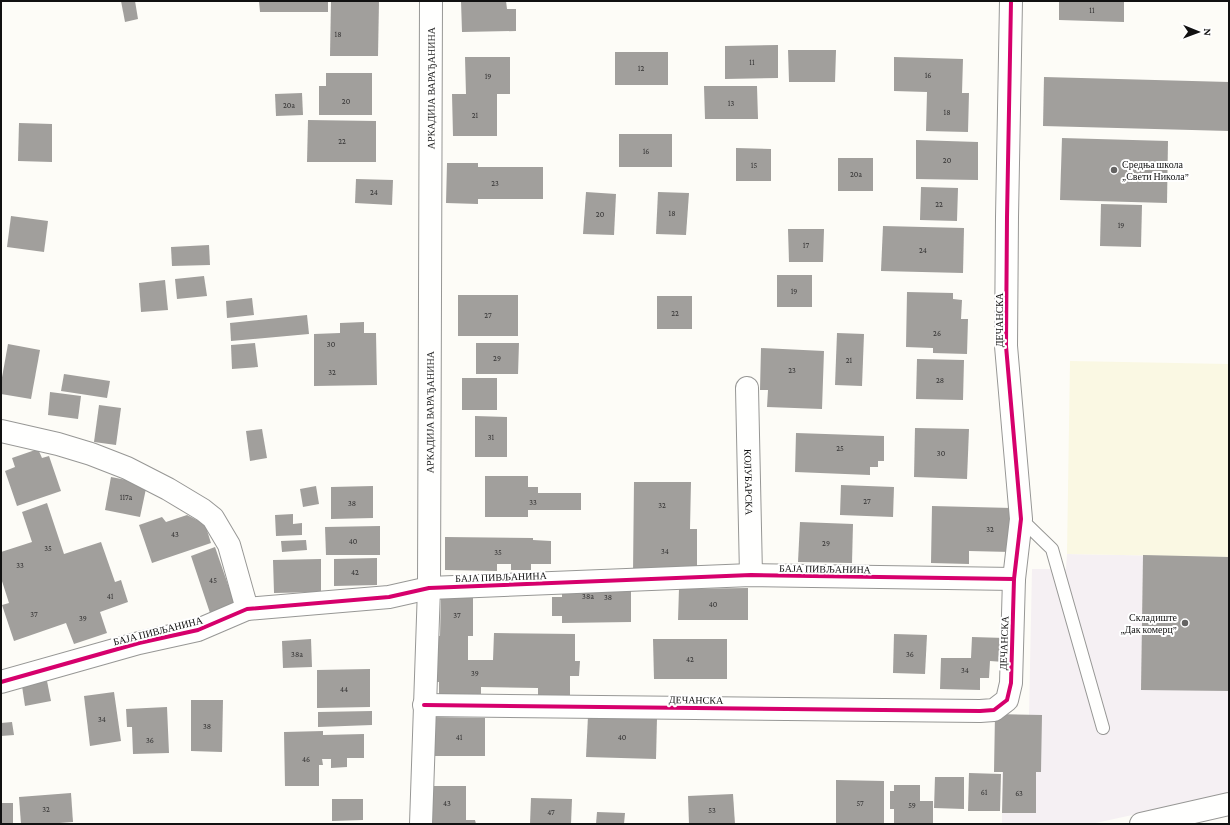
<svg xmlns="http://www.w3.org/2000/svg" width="1230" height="825" font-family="'Crimson Pro',serif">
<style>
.industrial{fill:#f5f0f3}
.farmland{fill:#faf8e3}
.building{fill:#a19f9c}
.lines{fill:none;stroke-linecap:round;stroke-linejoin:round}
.service-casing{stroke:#979795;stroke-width:14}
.minor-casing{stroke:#979795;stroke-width:24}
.service{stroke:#fffffe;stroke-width:12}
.minor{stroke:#fffffe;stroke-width:22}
.cycleway-casing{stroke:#fff;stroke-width:6}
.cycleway{stroke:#d6006c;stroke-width:4}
.poi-dot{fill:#646362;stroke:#fff;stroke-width:1.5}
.labels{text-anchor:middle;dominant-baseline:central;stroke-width:4;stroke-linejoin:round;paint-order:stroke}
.number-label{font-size:8px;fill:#353434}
.street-label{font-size:10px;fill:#111;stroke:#fff}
.poi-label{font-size:10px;fill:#111;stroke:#fff;text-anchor:start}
</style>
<rect width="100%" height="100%" fill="#fdfcf7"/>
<path class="industrial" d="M1067,554l162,3v237l-138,30h-89v-52l27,-57 3,-146h34z"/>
<path class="farmland" d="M1070,361l159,3v193l-162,-3z"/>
<g class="building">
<path d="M121,1h14l3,18 -13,3z"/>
<path d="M259,1h69v11h-68z"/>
<path d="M331,1h48l-1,55h-48z"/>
<path d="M461,1h45l1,8h9v22l-54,1z"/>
<path d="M1059,1h65v21l-65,-2z"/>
<path d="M778,45v33l-53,1v-33z"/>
<path d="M788,50h48l-1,32h-46z"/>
<rect x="615" y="52" width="53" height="33"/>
<path d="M465,57h45v37h-13v42h-44l-1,-42h14z"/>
<path d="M894,57l69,2 -1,34h7l-1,39 -42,-1 1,-39 -33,-1z"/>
<path d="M326,73h46v42h-53v-29h7z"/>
<path d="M1044,77l185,5v49l-186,-5z"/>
<path d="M704,86h53l1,33h-53z"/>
<path d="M302,93l1,22 -27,1 -1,-22z"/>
<path d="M308,120l68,1v41h-69z"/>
<path d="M19,123l33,1v38l-34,-1z"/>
<rect x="619" y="134" width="53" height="33"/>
<path d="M1062,138l106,3 -1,62 -107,-3z"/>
<path d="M916,140l62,2v38l-62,-1z"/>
<path d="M736,148l35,1v32h-35z"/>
<rect x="838" y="158" width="35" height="33"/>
<path d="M447,163h31v4h65v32h-65v5l-32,-1z"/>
<path d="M356,179l37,1 -1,25 -37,-2z"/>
<path d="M921,187l37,1 -1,33 -37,-1z"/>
<path d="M586,192l30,2 -2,41 -31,-1z"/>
<path d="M658,192l31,1 -3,42 -30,-1z"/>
<path d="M1101,204l41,1 -1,42 -41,-1z"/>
<path d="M11,216l37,5 -4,31 -37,-5z"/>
<path d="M883,226l81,2 -1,45 -82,-2z"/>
<path d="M788,229h36l-1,33h-34z"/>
<path d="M209,245l1,20 -38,1 -1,-19z"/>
<rect x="777" y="275" width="35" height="32"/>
<path d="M204,276l3,20 -30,3 -2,-20z"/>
<path d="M165,280l3,30 -27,2 -2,-29z"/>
<path d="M907,292l46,1v6l9,1 -1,19h7l-1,35 -34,-1v-5l-27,-1z"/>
<rect x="458" y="295" width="60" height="41"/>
<rect x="657" y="296" width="35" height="33"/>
<path d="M252,298l2,17 -27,3 -1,-17z"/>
<path d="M307,315l2,19 -78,7 -1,-18z"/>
<path d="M364,322v11h12l1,52 -63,1v-52l26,-1v-10z"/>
<path d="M837,333l27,1 -2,52 -27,-1z"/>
<path d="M255,343l3,24 -26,2 -1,-24z"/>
<path d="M476,343h43l-1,31h-42z"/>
<path d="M8,344l32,6 -9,49 -30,-5v-11z"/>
<path d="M761,348l63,3 -2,58 -55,-2 1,-17h-8z"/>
<path d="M917,359l47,1 -1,40 -47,-1z"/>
<path d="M64,374l46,7 -3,17 -46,-7z"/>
<rect x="462" y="378" width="35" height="32"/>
<path d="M50,392l31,4 -3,23 -30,-4z"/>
<path d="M99,405l22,3 -5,37 -22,-3z"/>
<path d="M475,416l32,1v40h-32z"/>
<path d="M915,428l54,1 -2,50 -53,-2z"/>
<path d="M262,429l5,29 -17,3 -4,-30z"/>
<path d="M796,433l88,3v25h-6v6h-8v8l-75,-3z"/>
<path d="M38,449l4,9 7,-2 12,35 -44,15 -12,-35 10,-4 -3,-9z"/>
<path d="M485,476h43v11h10v6h43v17h-53v7h-43z"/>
<path d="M111,477l36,7 -7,33 -35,-7z"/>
<path d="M634,482h57l-1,47h7v45l-64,-1z"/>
<path d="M841,485l53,2 -1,30 -53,-2z"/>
<path d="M316,486l3,18 -16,3 -3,-18z"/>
<path d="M373,486v32l-42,1v-32z"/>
<path d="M47,503l17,51 37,-12 14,40 6,-2 7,22 -28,10 7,21 -33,11 -8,-21 -52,18 -12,-36 7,-2 -8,-25v-26l31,-10 -10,-30z"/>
<path d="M932,506l80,2 -1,44 -42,-1v13l-38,-1z"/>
<path d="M293,514v10l9,-1v12l-26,1 -1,-21z"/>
<path d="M187,515l18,9 6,19 -59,20 -13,-38 23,-8 4,5z"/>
<path d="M800,522l53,2 -1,39 -54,-1z"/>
<path d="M380,526v29h-54l-1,-28z"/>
<path d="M445,537l88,1v2l18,1v23h-20v6h-20v-6h-14v7l-52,-1z"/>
<path d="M306,540l1,10 -25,2 -1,-11z"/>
<path d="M215,547l20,58 -25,8 -19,-57z"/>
<path d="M1143,555l86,2v134l-88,-1z"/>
<path d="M377,558v27l-43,1v-27z"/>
<path d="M321,559v33l-47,1 -1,-33z"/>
<path d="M748,588v32h-70l1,-31z"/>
<path d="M631,590v32l-69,1v-7h-10v-19h10v-6z"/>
<path d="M441,594l32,1v41h-5v24h25l1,-27 81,1v27h5l-1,15h-9v22h-32v-10l-57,-1v10l-42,-1v-14h-3l-3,-47 7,1z"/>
<path d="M894,634l33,1 -2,39 -32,-1z"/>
<path d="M972,637l33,1 -1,24 -14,-1 -1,17h-9v12l-40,-1 1,-31h30z"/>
<path d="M311,639l1,28 -29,1 -1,-27z"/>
<path d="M653,639h74v40h-73z"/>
<path d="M370,669v38l-53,1v-38z"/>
<path d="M47,681l4,20 -26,5 -3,-20z"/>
<path d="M114,692l7,49 -31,5 -6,-50z"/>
<path d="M191,700h32l-1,52 -31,-1z"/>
<path d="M167,707l2,46 -36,1 -1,-27h-5l-1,-18z"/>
<path d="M372,711v14l-54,2v-15z"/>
<path d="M995,714l47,1 -1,57h-5v41h-34l1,-41h-9z"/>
<path d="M588,716l69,2 -1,41 -70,-2z"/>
<path d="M433,717l52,1v38h-53z"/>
<path d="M12,722l2,13 -13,1v-13z"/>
<path d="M323,731v4l41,-1v24h-17v9l-16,1v-9h-9l1,6h-4v21h-34l-1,-54z"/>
<path d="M969,773l32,1 -1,37h-32z"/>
<path d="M935,777h29v32l-30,-1z"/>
<path d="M836,780l48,1v43h-48z"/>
<path d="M894,785h26v16h13v23h-39v-15h-4v-18h4z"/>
<path d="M428,786h38v34h9l1,4h-48z"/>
<path d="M71,793l2,29 -26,2h-26l-2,-27z"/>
<path d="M733,794l2,30h-46l-1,-28z"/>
<path d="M531,798l41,1 -1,25h-41z"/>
<path d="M332,799h31v21l-31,1z"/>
<rect x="1" y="803" width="12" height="21"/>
<path d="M597,812l28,1 -1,11h-28z"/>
</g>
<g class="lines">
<defs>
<path id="service" d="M1021,519l31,30 51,179"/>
<g id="minor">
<path id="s1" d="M747,388l4,187"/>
<path d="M1,431l57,13 33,10 36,14 41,21 35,21 10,8 16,27 18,64"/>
<path d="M1,682l138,-39 59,-13 49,-21 142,-12 40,-9 322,-13 263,4"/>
<path d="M424,705l556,6 14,-1 13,-10 4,-17 3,-104 7,-60 -15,-173 1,-129 4,-216"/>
<path id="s2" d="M421,824l8,-236 2,-587"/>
<path d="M1141,824l88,-20"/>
</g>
</defs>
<use href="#service" class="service-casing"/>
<use href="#minor" class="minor-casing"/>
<use href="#service" class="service"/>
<use href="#minor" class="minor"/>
<defs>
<g id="cycleway">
<path d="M1,682l138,-39 59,-13 49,-21 142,-12 40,-9 322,-13 263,4"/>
<path d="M424,705l556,6 14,-1 13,-10 4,-17 3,-104 7,-60 -15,-173 1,-129 4,-216"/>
</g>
</defs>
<use href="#cycleway" class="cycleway-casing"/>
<use href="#cycleway" class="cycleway"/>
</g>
<g class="poi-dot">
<circle cx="1114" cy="170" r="4"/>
<circle cx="1185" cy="623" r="4"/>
</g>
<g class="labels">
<g class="number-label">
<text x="1092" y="10">11</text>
<text x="338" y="34">18</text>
<text x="752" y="62">11</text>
<text x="641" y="68">12</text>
<text x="928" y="75">16</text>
<text x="488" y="76">19</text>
<text x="346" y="101">20</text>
<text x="731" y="103">13</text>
<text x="289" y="105">20a</text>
<text x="947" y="112">18</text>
<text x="475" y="115">21</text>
<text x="342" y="141">22</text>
<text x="646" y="151">16</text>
<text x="947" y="160">20</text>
<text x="754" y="165">15</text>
<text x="856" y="174">20a</text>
<text x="495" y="183">23</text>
<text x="374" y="192">24</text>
<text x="939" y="204">22</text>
<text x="672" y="213">18</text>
<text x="600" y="214">20</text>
<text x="1121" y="225">19</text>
<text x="806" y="245">17</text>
<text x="923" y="250">24</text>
<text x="794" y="291">19</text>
<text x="675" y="313">22</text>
<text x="488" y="315">27</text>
<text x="937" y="333">26</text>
<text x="331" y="344">30</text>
<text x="497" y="358">29</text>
<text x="849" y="360">21</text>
<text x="792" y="370">23</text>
<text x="332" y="372">32</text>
<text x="940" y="380">28</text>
<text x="491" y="437">31</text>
<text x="840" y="448">25</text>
<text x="941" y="453">30</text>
<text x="126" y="497">117a</text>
<text x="867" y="501">27</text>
<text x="533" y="502">33</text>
<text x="352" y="503">38</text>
<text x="662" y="505">32</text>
<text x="990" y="529">32</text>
<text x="175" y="534">43</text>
<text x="353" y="541">40</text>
<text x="826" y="543">29</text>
<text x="48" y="548">35</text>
<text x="665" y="551">34</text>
<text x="498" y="552">35</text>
<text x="20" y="565">33</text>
<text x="355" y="572">42</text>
<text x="213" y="580">45</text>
<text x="110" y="596">41</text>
<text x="588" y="596">38a</text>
<text x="608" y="597">38</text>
<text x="713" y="604">40</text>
<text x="34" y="614">37</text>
<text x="457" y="615">37</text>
<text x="83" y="618">39</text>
<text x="297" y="654">38a</text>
<text x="910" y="654">36</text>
<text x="690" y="659">42</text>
<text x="965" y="670">34</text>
<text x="475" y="673">39</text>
<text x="344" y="689">44</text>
<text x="102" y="719">34</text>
<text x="207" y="726">38</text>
<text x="459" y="737">41</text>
<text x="622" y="737">40</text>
<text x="150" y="740">36</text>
<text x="306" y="759">46</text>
<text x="984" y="792">61</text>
<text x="1019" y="793">63</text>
<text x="447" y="803">43</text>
<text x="860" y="803">57</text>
<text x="912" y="805">59</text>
<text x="46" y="809">32</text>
<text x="712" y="810">53</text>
<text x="551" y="812">47</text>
</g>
<g class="street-label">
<text stroke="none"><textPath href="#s2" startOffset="736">АРКАДИЈА ВАРАЂАНИНА</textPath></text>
<text transform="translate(999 320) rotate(-90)">ДЕЧАНСКА</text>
<text stroke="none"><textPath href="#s2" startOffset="412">АРКАДИЈА ВАРАЂАНИНА</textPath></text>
<text stroke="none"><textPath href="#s1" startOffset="94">КОЛУБАРСКА</textPath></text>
<text transform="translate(825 569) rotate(1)">БАЈА ПИВЉАНИНА</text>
<text transform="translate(501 577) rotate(-2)">БАЈА ПИВЉАНИНА</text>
<text transform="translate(158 631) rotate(-14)">БАЈА ПИВЉАНИНА</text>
<text transform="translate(1004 643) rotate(-88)">ДЕЧАНСКА</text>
<text transform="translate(696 700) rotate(1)">ДЕЧАНСКА</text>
</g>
<g class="poi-label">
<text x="1122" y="164">Средња школа<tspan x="1122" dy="12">„Свети Никола”</tspan></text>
<text x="1177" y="617" text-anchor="end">Складиште<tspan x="1177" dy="12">„Дак комерц”</tspan></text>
</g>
</g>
<rect width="1230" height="825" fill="none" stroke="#111111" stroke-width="4"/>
<g transform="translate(1198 32) rotate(91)" stroke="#ffffff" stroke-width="3" paint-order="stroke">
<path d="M0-3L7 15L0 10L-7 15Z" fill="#111111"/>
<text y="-6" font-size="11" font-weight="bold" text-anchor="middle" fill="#111111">N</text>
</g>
</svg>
